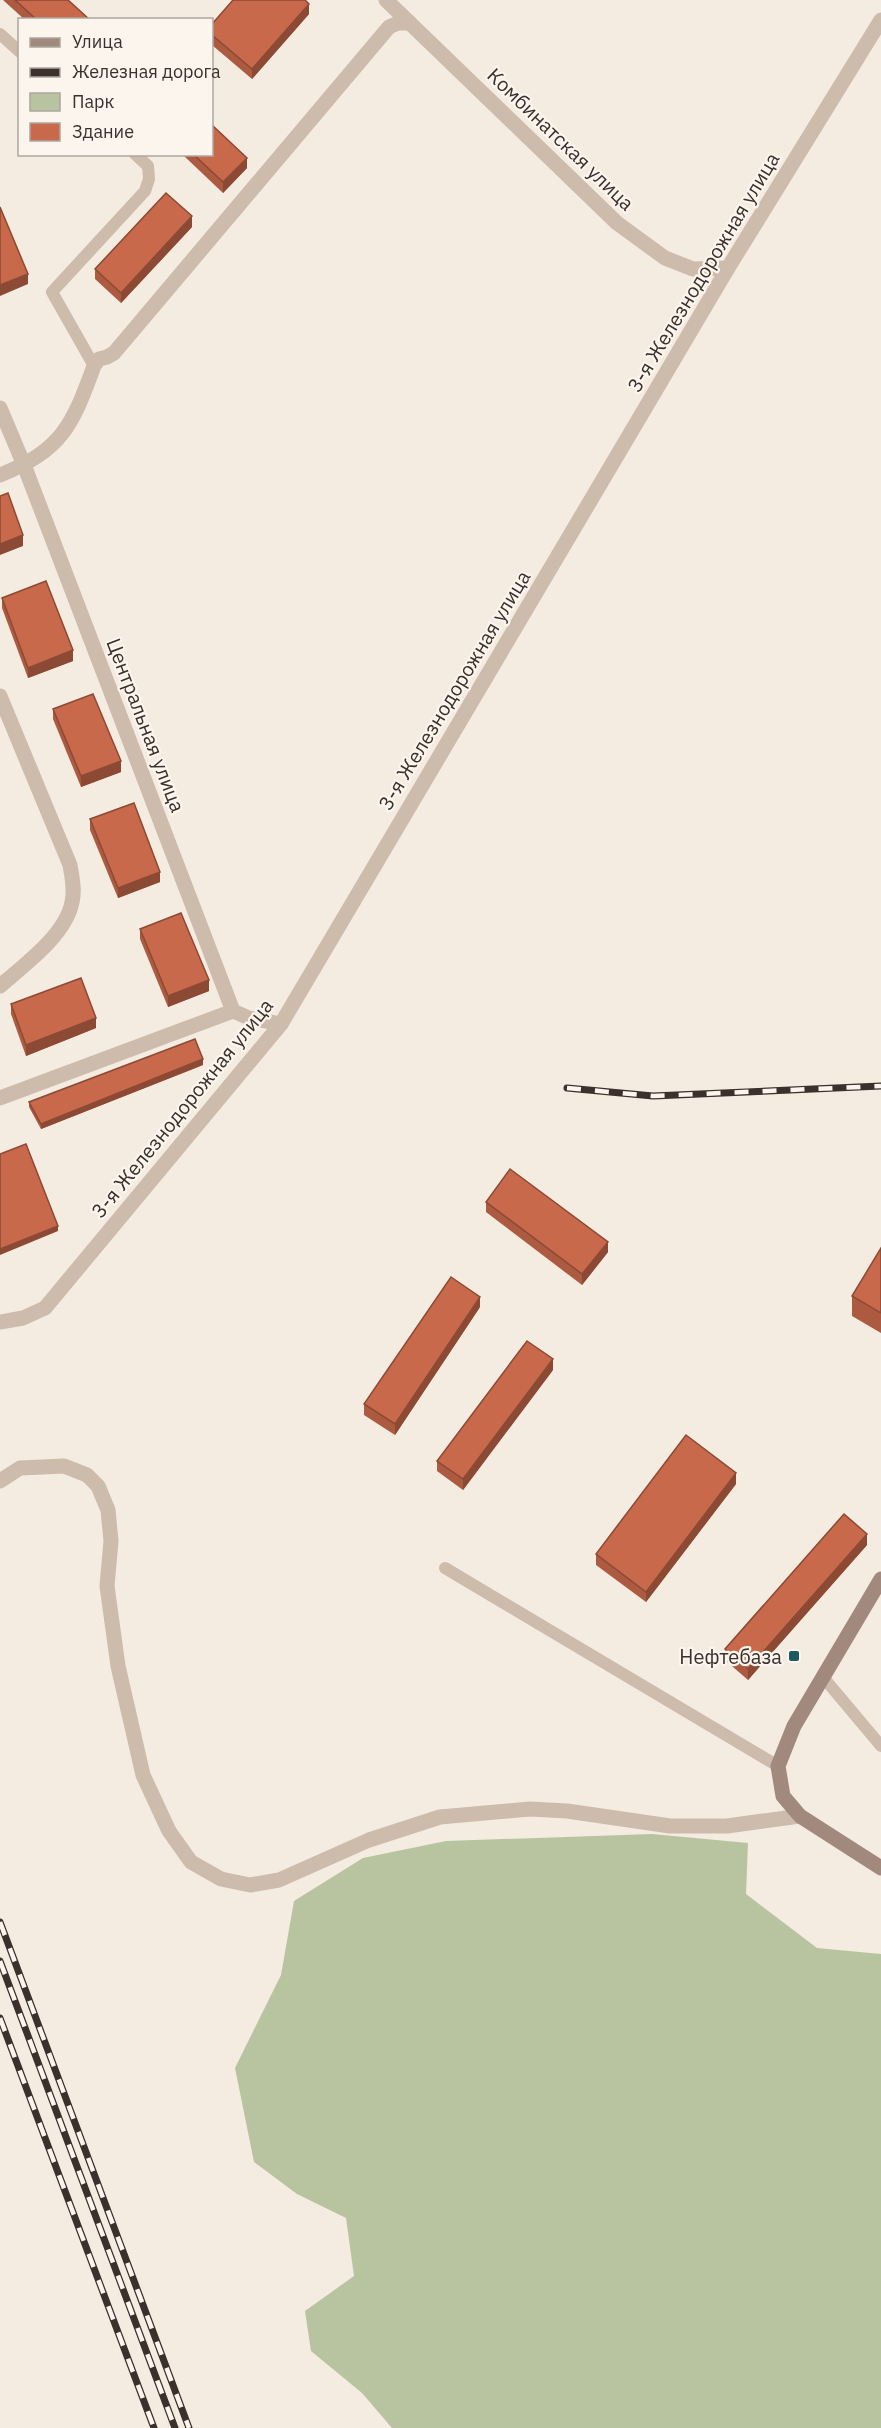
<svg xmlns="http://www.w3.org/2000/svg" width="881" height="2428" font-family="'IBM Plex Sans',sans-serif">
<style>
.green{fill:#b8c4a0}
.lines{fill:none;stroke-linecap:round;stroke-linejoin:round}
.lane{stroke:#cdbbac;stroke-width:12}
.street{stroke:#cdbbac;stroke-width:15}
.secondary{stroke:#a18a7d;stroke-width:15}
.rail-casing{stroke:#3b302b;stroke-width:7}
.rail{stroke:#fbf5ee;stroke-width:4.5;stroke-dasharray:14;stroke-linecap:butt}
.wall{fill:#ac5a40}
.shaded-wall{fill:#8c4a34}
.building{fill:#c8694b;stroke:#8c4a34;stroke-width:1.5}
.poi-dot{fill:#1f5a5e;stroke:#fbf5ee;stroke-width:2}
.labels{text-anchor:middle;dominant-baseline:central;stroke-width:4.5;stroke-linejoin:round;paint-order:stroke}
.street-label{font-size:20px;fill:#3b302b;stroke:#fbf5ee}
.poi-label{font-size:20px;fill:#3b302b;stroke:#fbf5ee;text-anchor:end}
</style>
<rect width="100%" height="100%" fill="#f4ebe1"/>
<path class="green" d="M652,1834l96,9 -2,51 71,54 64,6v474h-489l-30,-35 -51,-42 -6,-40 49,-35 -8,-58 -49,-24 -43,-32 -19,-94 46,-93 13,-74 69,-43 83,-17z"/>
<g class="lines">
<g class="lane">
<path d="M0,34l20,18"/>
<path d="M94,366l-42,-74 93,-101 4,-12 -1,-13 -13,-12"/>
<path d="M445,1568l333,198"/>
<path d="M823,1677l58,69"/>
</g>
<g class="street">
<path d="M386,0l231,223 48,35 28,11 35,-1"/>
<path d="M0,408l24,57 209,546 16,7 32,6"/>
<path d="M0,475c62,-25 72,-49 94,-109l5,-7 8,-2 7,-4 275,-326 9,-4h12"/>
<path d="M0,696l70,169c2,12 5,25 2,37 -6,33 -48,63 -72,84"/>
<path d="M0,1098l233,-87"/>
<path d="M0,1322l23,-4 22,-10 236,-284 447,-756 153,-248"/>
<path d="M0,1481l20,-13 44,-2 23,9 11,11 10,24 3,31 -4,45 11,80 25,109 26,56 22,31 30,17 29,6 29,-5 90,-40 71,-23 90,-8 37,2 103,15h57l73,-10"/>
</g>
<path class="secondary" d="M881,1579l-87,147 -16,40 5,30 17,20 81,52"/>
<defs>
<g id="rail">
<path d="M567,1088l86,8 228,-10"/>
<path d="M0,1922l189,506"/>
<path d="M0,1961l175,467"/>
<path d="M0,2018l154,410"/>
</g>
</defs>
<use href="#rail" class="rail-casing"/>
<use href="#rail" class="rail"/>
</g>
<g class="wall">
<path d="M3,0h65l22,20h-65z"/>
<path d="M309,14l-57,65 -40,-34v-21z"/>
<path d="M182,154h30l35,14 -24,25z"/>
<path d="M192,227l-71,76 -26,-24v-10z"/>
<path d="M2,598l71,63 -45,17 -26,-70z"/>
<path d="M53,709l68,63 -40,15 -28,-68z"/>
<path d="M90,819l70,63 -42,16 -28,-68z"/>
<path d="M140,929l69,62 -41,16 -28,-68z"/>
<path d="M11,1004l85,24 -70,28 -15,-42z"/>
<path d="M203,1065l-162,64 -12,-22v-5z"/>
<path d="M486,1202l122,50 -26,33 -96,-73z"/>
<path d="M881,1248v85l-29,-17v-20z"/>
<path d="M480,1307l-85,128 -31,-20v-11z"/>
<path d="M553,1370l-90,120 -26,-19v-10z"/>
<path d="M736,1484l-90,118 -50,-37v-11z"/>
<path d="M867,1545l-119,135 -23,-20v-11z"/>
</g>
<g class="shaded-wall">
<path d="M309,4v10l-57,65v-10z"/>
<path d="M247,158v10l-24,25v-11z"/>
<path d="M192,216v11l-71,76v-10z"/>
<path d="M28,274v10l-28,12v-11z"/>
<path d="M23,535v11l-23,9v-11z"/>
<path d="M73,650v11l-45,17v-10z"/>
<path d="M121,761v11l-40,15v-11z"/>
<path d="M160,872v10l-42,16v-10z"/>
<path d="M209,980v11l-41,16v-11z"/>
<path d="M96,1018v10l-70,28v-11z"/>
<path d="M203,1059v6l-162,64v-5z"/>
<path d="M58,1226v5l-58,24v-6z"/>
<path d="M608,1242v10l-26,33v-11z"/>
<path d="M480,1297v10l-85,128v-11z"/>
<path d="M553,1359v11l-90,120v-11z"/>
<path d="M736,1473v11l-90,118v-10z"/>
<path d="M867,1534v11l-119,135v-11z"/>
</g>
<g class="building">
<path d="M15,0h53l22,20h-53z"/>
<path d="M233,0h72l4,4 -57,65 -40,-34v-11z"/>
<path d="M212,125l35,33 -24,24 -30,-28h19z"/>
<path d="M166,193l26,23 -71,77 -26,-24z"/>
<path d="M0,207l28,67 -28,11z"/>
<path d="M8,493l15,42 -23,9v-48z"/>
<path d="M46,581l27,69 -45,18 -26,-70z"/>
<path d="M93,694l28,67 -40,15 -28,-67z"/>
<path d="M134,803l26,69 -42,16 -28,-69z"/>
<path d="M181,913l28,67 -41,16 -28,-67z"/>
<path d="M81,978l15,40 -70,27 -15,-41z"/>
<path d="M195,1039l8,20 -162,65 -12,-22z"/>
<path d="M26,1144l32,82 -58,23v-95z"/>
<path d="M510,1169l98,73 -26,32 -96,-72z"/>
<path d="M881,1248v65l-29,-17z"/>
<path d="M451,1277l29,20 -85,127 -31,-20z"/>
<path d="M527,1341l26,18 -90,120 -26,-18z"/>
<path d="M686,1435l50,38 -90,119 -50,-38z"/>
<path d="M844,1514l23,20 -119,135 -23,-20z"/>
</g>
<rect class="poi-dot" x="788" y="1650" width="12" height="12" rx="3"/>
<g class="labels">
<g class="street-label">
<text transform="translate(561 139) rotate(44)">Комбинатская улица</text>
<text transform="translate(703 272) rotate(-59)">3-я Железнодорожная улица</text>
<text transform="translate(454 690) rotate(-59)">3-я Железнодорожная улица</text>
<text transform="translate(146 725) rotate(69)">Центральная улица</text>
<text transform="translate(182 1108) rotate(-51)">3-я Железнодорожная улица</text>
</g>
<g class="poi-label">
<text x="782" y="1656">Нефтебаза</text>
</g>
</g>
<rect x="18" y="18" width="195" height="138" fill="#fbf5ee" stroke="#aea6a0" stroke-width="1.5"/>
<rect x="30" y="38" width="30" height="9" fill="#a18a7d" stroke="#aea6a0" stroke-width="1.5"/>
<text x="72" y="48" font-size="18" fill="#3b302b">Улица</text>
<rect x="30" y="68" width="30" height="9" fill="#3b302b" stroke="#aea6a0" stroke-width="1.5"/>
<text x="72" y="78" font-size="18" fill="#3b302b">Железная дорога</text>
<rect x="30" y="93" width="30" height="18" fill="#b8c4a0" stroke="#aea6a0" stroke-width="1.5"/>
<text x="72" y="108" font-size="18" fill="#3b302b">Парк</text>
<rect x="30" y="123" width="30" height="18" fill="#c8694b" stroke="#aea6a0" stroke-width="1.5"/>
<text x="72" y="138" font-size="18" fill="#3b302b">Здание</text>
</svg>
